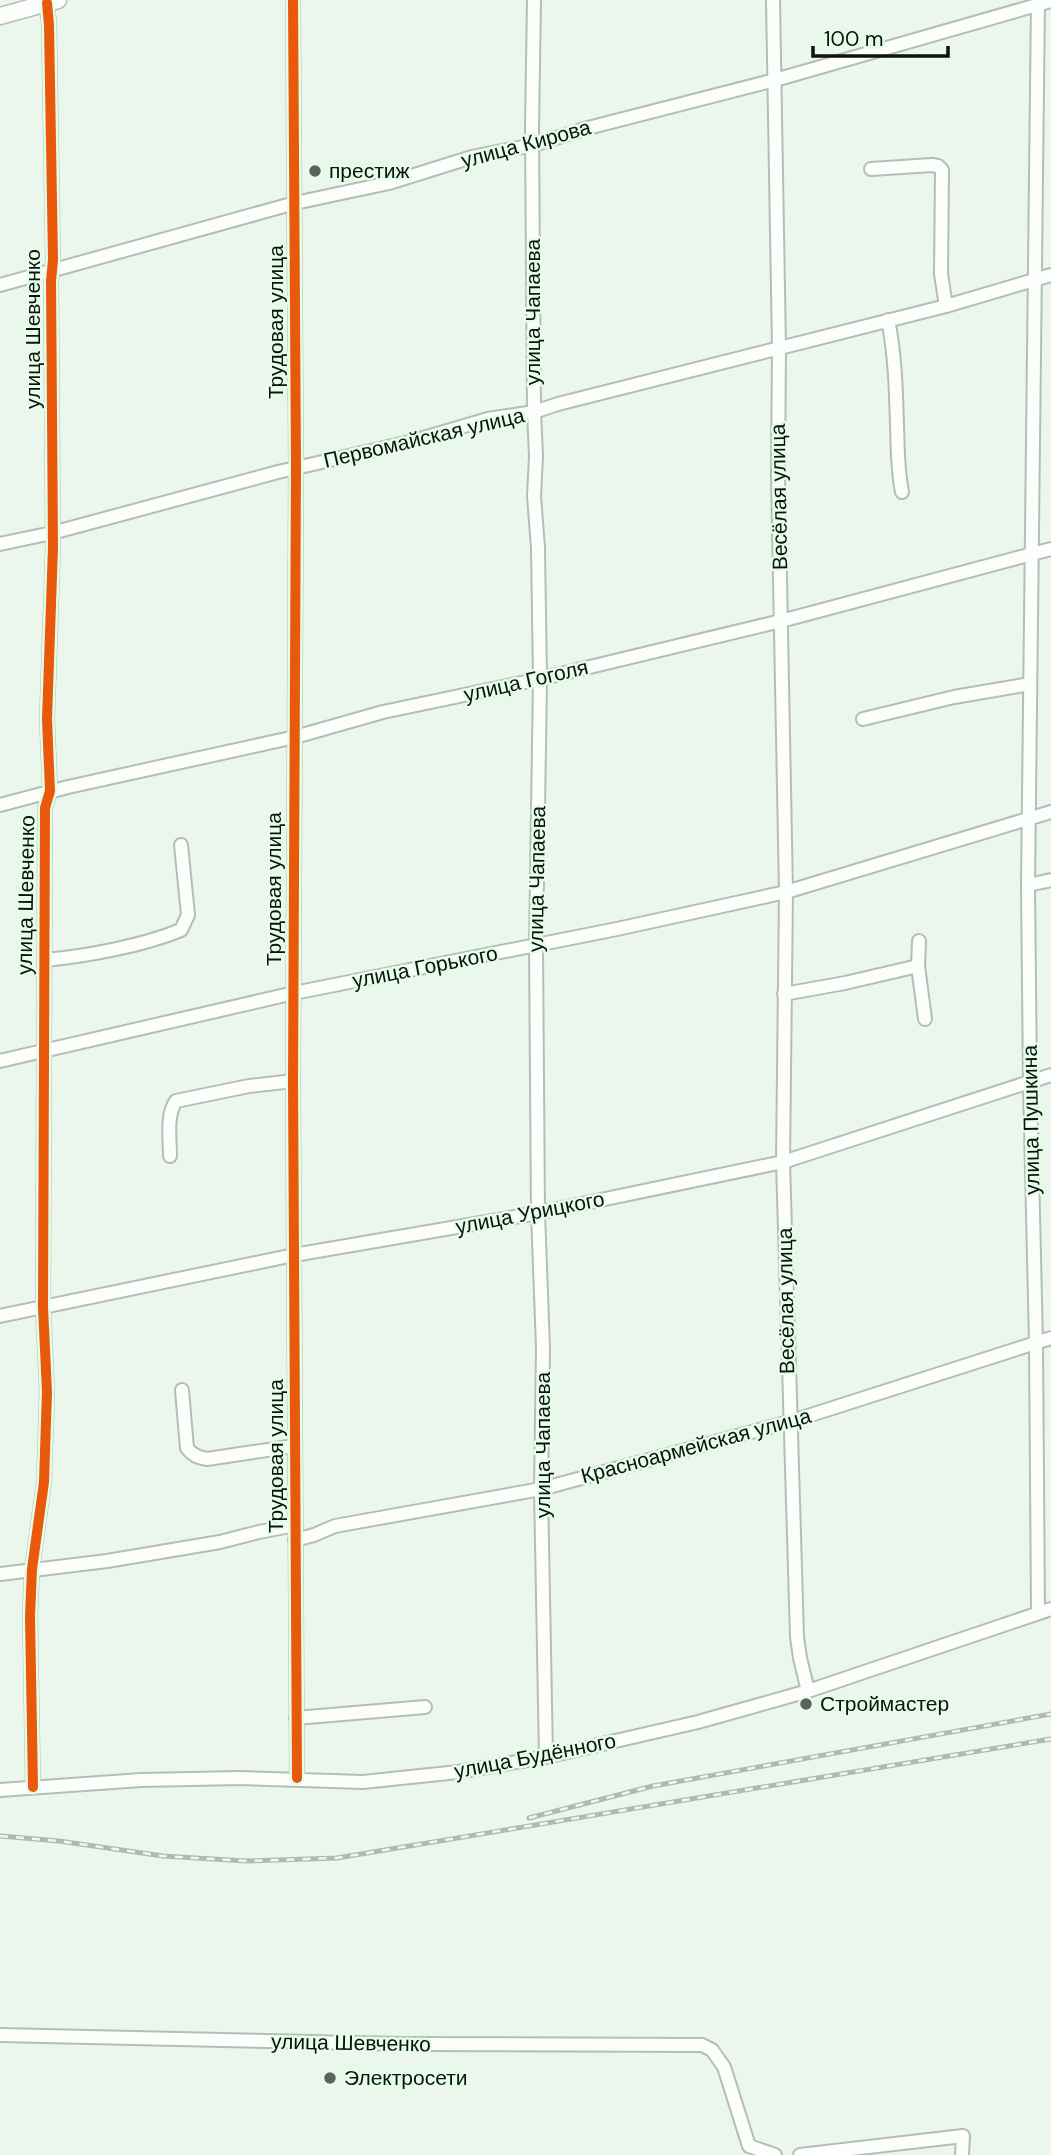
<svg xmlns="http://www.w3.org/2000/svg" width="1051" height="2155" font-family="'DM Sans',sans-serif">
<style>
.lines{fill:none;stroke-linecap:round;stroke-linejoin:round}
.minor-casing{stroke:#b5beb6;stroke-width:16}
.major-casing{stroke:#b5beb6;stroke-width:19}
.minor{stroke:#fcfefc;stroke-width:12}
.major{stroke:#fcfefc;stroke-width:16}
.rail-casing{stroke:#b3b6b4;stroke-width:5}
.rail{stroke:#e5fde9;stroke-width:2.5;stroke-dasharray:8;stroke-linecap:butt}
.cycleway-casing{stroke:#e5fde9;stroke-width:15}
.cycleway{stroke:#e8590c;stroke-width:10}
.poi-dot{fill:#59635b;stroke:#e5fde9;stroke-width:2.5}
.labels{text-anchor:middle;dominant-baseline:central;stroke-width:5;stroke-linejoin:round;paint-order:stroke}
.street-label{font-size:21px;fill:#0b130d;stroke:#e5fde9}
.poi-label{font-size:21px;fill:#0b130d;stroke:#e5fde9;text-anchor:start}
</style>
<rect width="100%" height="100%" fill="#ebf7ec"/>
<g class="lines">
<defs>
<g id="minor">
<path d="M293,0l3,467 -3,614 4,697"/>
<path d="M534,0l-2,128 2,284 2,44 -2,40 4,52 2,131 -4,265 2,269 5,135 -2,141 5,268"/>
<path d="M773,0l6,347 -1,128 8,417 -3,270 14,475 3,21 8,33"/>
<path d="M871,169l61,-4 6,1 4,4 -1,104 5,32"/>
<path d="M0,285l295,-82 94,-20 83,-26 61,-12 55,-17 187,-48 276,-79"/>
<path d="M888,320c7,34 8,70 9,105 1,25 0,42 5,67"/>
<path d="M0,544l52,-11 226,-61 132,-30 78,-23 46,-7 24,-8 388,-98 105,-31"/>
<path d="M863,719l91,-22 76,-13"/>
<path d="M0,805l68,-18 227,-50 88,-25 157,-33 241,-58 270,-72"/>
<path d="M1028,885l23,-5"/>
<path d="M919,941l-1,25 7,53"/>
<path d="M45,960c42,-4 97,-14 136,-30l7,-15 -7,-70"/>
<path d="M784,994l61,-11 73,-17"/>
<path d="M0,1061l294,-68 323,-64 169,-37 265,-80"/>
<path d="M170,1156c0,-17 -4,-41 6,-55l73,-15 44,-5"/>
<path d="M0,1316l294,-61 244,-42 245,-51 268,-87"/>
<path d="M182,1390l5,58c5,7 11,10 20,11l87,-13"/>
<path d="M295,1540l19,-5 21,-9 206,-37 248,-67 262,-84"/>
<path d="M0,1574l107,-13 113,-19 39,-10 36,-7"/>
<path d="M1038,1613l-2,-270 -6,-260 -2,-198 10,-885"/>
<path d="M296,1718l129,-11"/>
<path d="M33,1787l-3,-171 2,-47 12,-87 3,-90 -4,-85 2,-499 5,-17 -3,-72 6,-172 -2,-266 2,-21 -4,-235 -2,-22"/>
<path d="M0,1790l141,-10 99,-2 123,4 95,-10 88,-15 152,-35 110,-31 243,-82"/>
<path d="M0,2035l400,9 302,1 10,5 12,17 25,79 26,9"/>
<path d="M800,2155l163,-19 -1,19"/>
</g>
<path id="major" d="M0,16l58,-16"/>
</defs>
<use href="#minor" class="minor-casing"/>
<use href="#major" class="major-casing"/>
<use href="#minor" class="minor"/>
<use href="#major" class="major"/>
<defs>
<g id="rail">
<path d="M529,1818l124,-32 398,-72"/>
<path d="M0,1836l59,5 104,15 83,5 91,-3 714,-119"/>
</g>
</defs>
<use href="#rail" class="rail-casing"/>
<use href="#rail" class="rail"/>
<defs>
<g id="cycleway">
<path d="M293,0l3,467 -3,614 4,697"/>
<path d="M33,1787l-3,-171 2,-47 12,-87 3,-90 -4,-85 2,-499 5,-17 -3,-72 6,-172 -2,-266 2,-21 -4,-235 -2,-22"/>
</g>
</defs>
<use href="#cycleway" class="cycleway-casing"/>
<use href="#cycleway" class="cycleway"/>
</g>
<g class="poi-dot">
<circle cx="315" cy="171" r="7"/>
<circle cx="806" cy="1704" r="7"/>
<circle cx="330" cy="2078" r="7"/>
</g>
<g class="labels">
<g class="street-label">
<text transform="translate(526 144) rotate(-15)">улица Кирова</text>
<text transform="translate(533 312) rotate(-90)">улица Чапаева</text>
<text transform="translate(276 322) rotate(-90)">Трудовая улица</text>
<text transform="translate(33 329) rotate(-90)">улица Шевченко</text>
<text transform="translate(424 438) rotate(-13)">Первомайская улица</text>
<text transform="translate(779 497) rotate(-91)">Весёлая улица</text>
<text transform="translate(526 681) rotate(-13)">улица Гоголя</text>
<text transform="translate(537 879) rotate(-89)">улица Чапаева</text>
<text transform="translate(274 889) rotate(-90)">Трудовая улица</text>
<text transform="translate(26 895) rotate(-89)">улица Шевченко</text>
<text transform="translate(425 967) rotate(-11)">улица Горького</text>
<text transform="translate(1031 1120) rotate(-91)">улица Пушкина</text>
<text transform="translate(530 1213) rotate(-11)">улица Урицкого</text>
<text transform="translate(786 1301) rotate(-91)">Весёлая улица</text>
<text transform="translate(543 1445) rotate(-90)">улица Чапаева</text>
<text transform="translate(696 1446) rotate(-15)">Красноармейская улица</text>
<text transform="translate(276 1456) rotate(-90)">Трудовая улица</text>
<text transform="translate(535 1756) rotate(-11)">улица Будённого</text>
<text transform="translate(351 2043) rotate(1)">улица Шевченко</text>
</g>
<g class="poi-label">
<text x="329" y="171">престиж</text>
<text x="820" y="1704">Строймастер</text>
<text x="344" y="2078">Электросети</text>
</g>
</g>
<path d="M813 46v10h135v-10" fill="none" stroke="#0b130d" stroke-width="3.5"/>
<text x="824" y="46" font-size="21" fill="#0b130d" stroke="#e5fde9" stroke-width="5" paint-order="stroke">100 m</text>
</svg>
